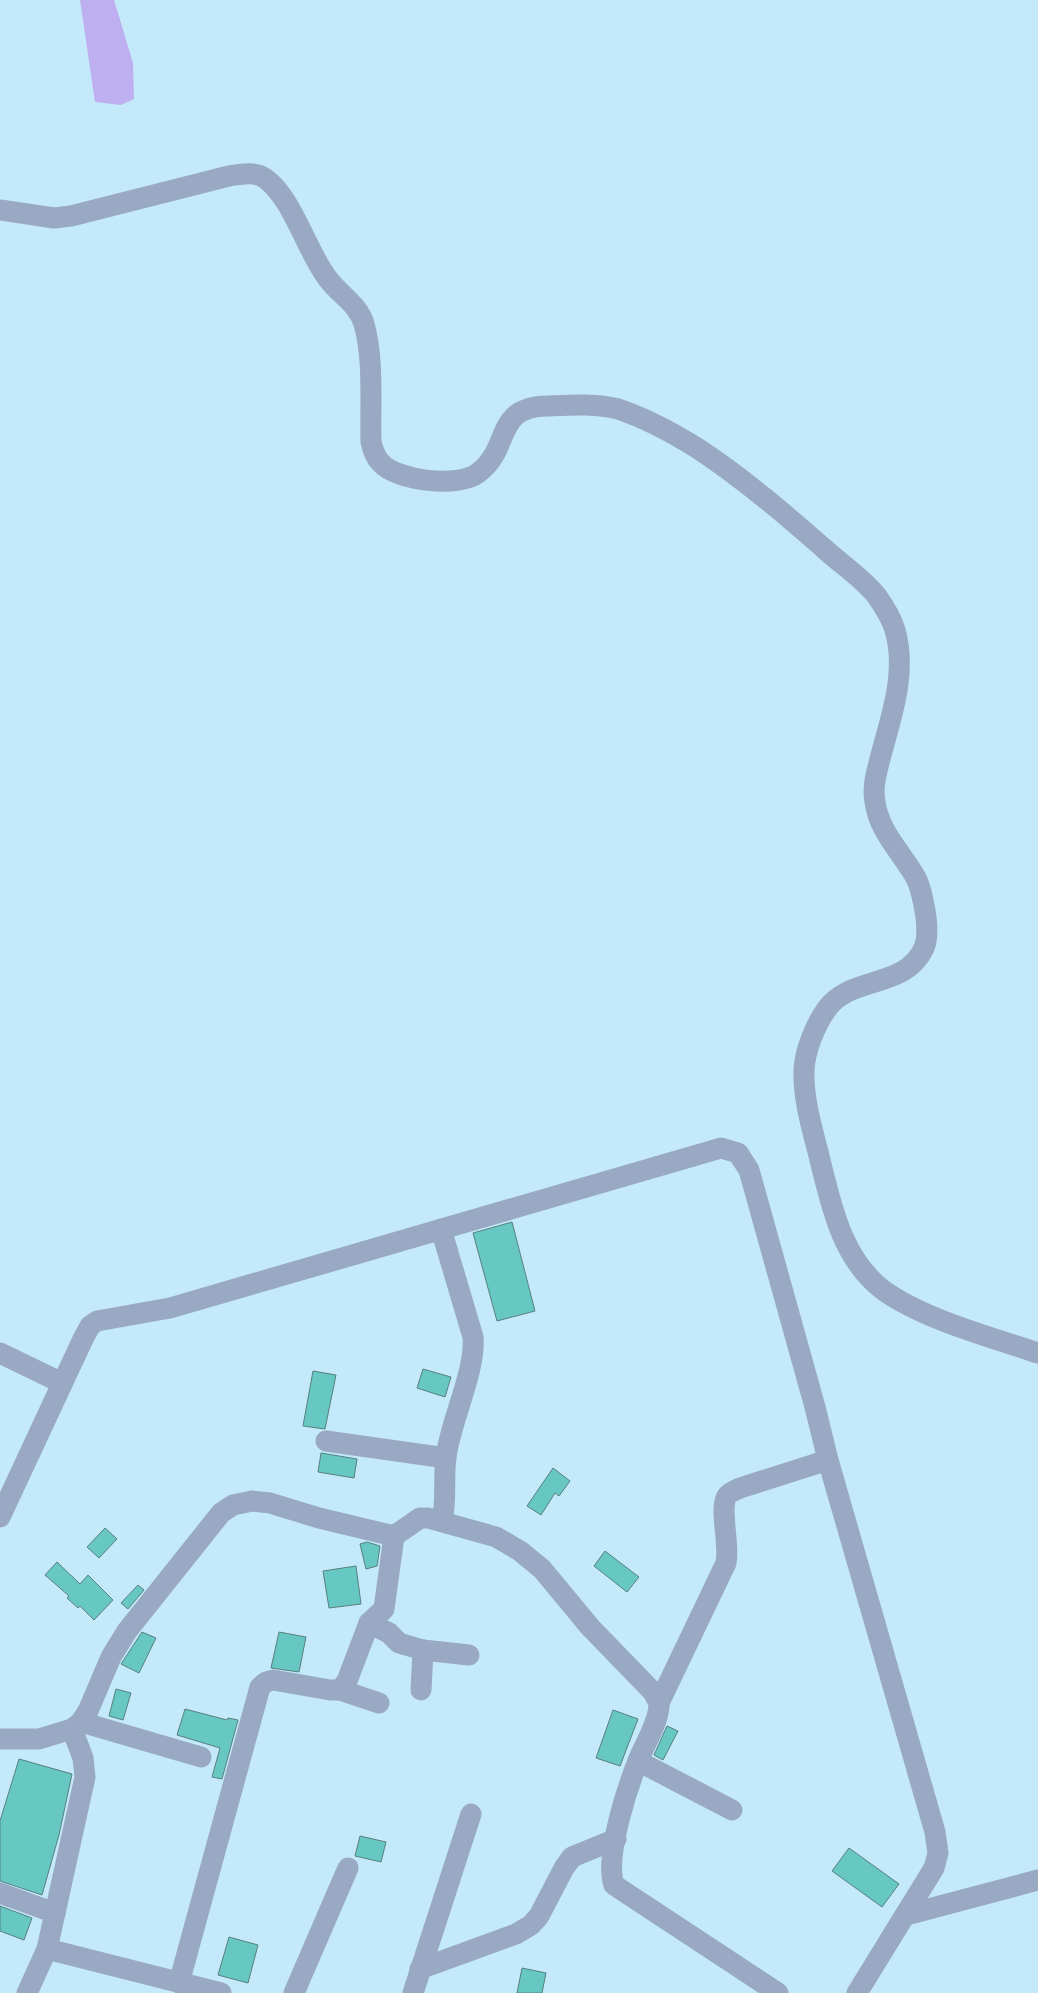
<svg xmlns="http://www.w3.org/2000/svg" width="1038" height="1993" font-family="'Titillium Web',sans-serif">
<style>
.water{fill:#beaff0}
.building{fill:#66c7c3;stroke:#58807e}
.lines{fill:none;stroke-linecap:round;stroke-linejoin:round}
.minor{stroke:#99a9c3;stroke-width:21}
</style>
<rect width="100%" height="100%" fill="#c4e9fa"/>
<path class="water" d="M80,0h34l19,63 1,36 -13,6 -26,-3z"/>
<g class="building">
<path d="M512,1222l23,89 -38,10 -24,-88z"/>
<path d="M423,1369l28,8 -6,20 -28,-9z"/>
<path d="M313,1371l23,4 -11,54 -22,-3z"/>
<path d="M321,1453l36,6 -3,19 -36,-6z"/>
<path d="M553,1468l17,13 -11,15 -4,-3 -14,22 -14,-9z"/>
<path d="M105,1528l12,11 -18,19 -12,-11z"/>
<path d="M367,1542l13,4 -3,20 -11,3 -6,-25z"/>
<path d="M605,1551l34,26 -12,15 -33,-26z"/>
<path d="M57,1562l23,22 8,-9 25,25 -19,20 -14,-14 -2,2 -11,-10 2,-2 -24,-21z"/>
<path d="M356,1566l5,38 -32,4 -6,-37z"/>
<path d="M138,1585l6,5 -16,19 -7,-6z"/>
<path d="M142,1632l14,6 -17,35 -18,-9z"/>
<path d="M279,1632l27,5 -7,35 -28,-4z"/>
<path d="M116,1689l15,4 -8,27 -14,-4z"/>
<path d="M185,1709l42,11 1,-2 10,2 -16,59 -10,-2 8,-29 -43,-13z"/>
<path d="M613,1710l25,9 -18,47 -24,-8z"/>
<path d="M667,1726l11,5 -15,29 -9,-5z"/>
<path d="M19,1759l53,15 -13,61 -17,60 -42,-14v-60z"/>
<path d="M360,1836l26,6 -5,20 -26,-6z"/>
<path d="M849,1848l50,36 -17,23 -50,-36z"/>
<path d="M0,1906l32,12 -8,22 -24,-9z"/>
<path d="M229,1937l29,8 -10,38 -30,-8z"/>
<path d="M522,1968l24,5 -4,20h-25z"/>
</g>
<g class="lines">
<g class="minor">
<path d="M0,210l54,8 17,-2 158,-40c13,-2 26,-5 37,3 27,20 41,73 62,100 11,15 31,26 36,45 10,34 6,81 7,118 2,8 4,15 10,21 16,18 78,25 97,10 34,-25 15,-66 69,-67 22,-1 49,-3 71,3 27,9 55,24 79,39 46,30 90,68 131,104 16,14 35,27 48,43 8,11 15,22 19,35 12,42 -3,84 -14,125 -4,16 -9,31 -6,47 4,30 27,51 41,76 6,12 8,26 10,39 1,10 2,22 -2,31 -19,42 -75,27 -98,62 -11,16 -21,40 -22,60 -1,29 8,58 15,86 12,48 22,102 64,134 40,29 107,47 155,63"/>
<path d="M441,1229l32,108c3,34 -22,82 -27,120 -3,22 1,42 -4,64"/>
<path d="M0,1353l62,30"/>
<path d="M326,1441l120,17"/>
<path d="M0,1517l83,-178 7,-13 7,-5 73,-13 551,-160 17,5 11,17 66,237 13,53 107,372 3,21 -4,15 -77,125"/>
<path d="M369,1623l20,10 10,10 24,7 -2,40"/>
<path d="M423,1650l46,5"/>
<path d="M340,1690l7,-9 22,-58 15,-14 10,-73"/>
<path d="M659,1703l67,-140c4,-18 -7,-55 1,-67 3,-4 9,-6 13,-8l88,-28"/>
<path d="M81,1722l120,35"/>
<path d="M0,1739h39l33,-10 9,-7 7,-11 23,-54 16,-26 94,-118 12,-8 19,-4 18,2 49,15 75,18 26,-18h8l68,19 24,14 22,18 48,58 63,65c2,4 6,9 6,14 -1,16 -12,35 -19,50 -12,29 -36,101 -26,129l164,108"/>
<path d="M638,1761l94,49"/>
<path d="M0,1893l55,20"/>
<path d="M906,1915l132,-35"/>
<path d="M47,1949l174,44"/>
<path d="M420,1969l96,-35 15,-9 8,-9 25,-48 8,-11 44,-18"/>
<path d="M179,1983l81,-296 6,-5 7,-2 57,10h10l39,13"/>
<path d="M27,1993l20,-44 38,-172 -2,-19 -11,-29"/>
<path d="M294,1993l54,-125"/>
<path d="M413,1993l58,-179"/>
</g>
</g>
</svg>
